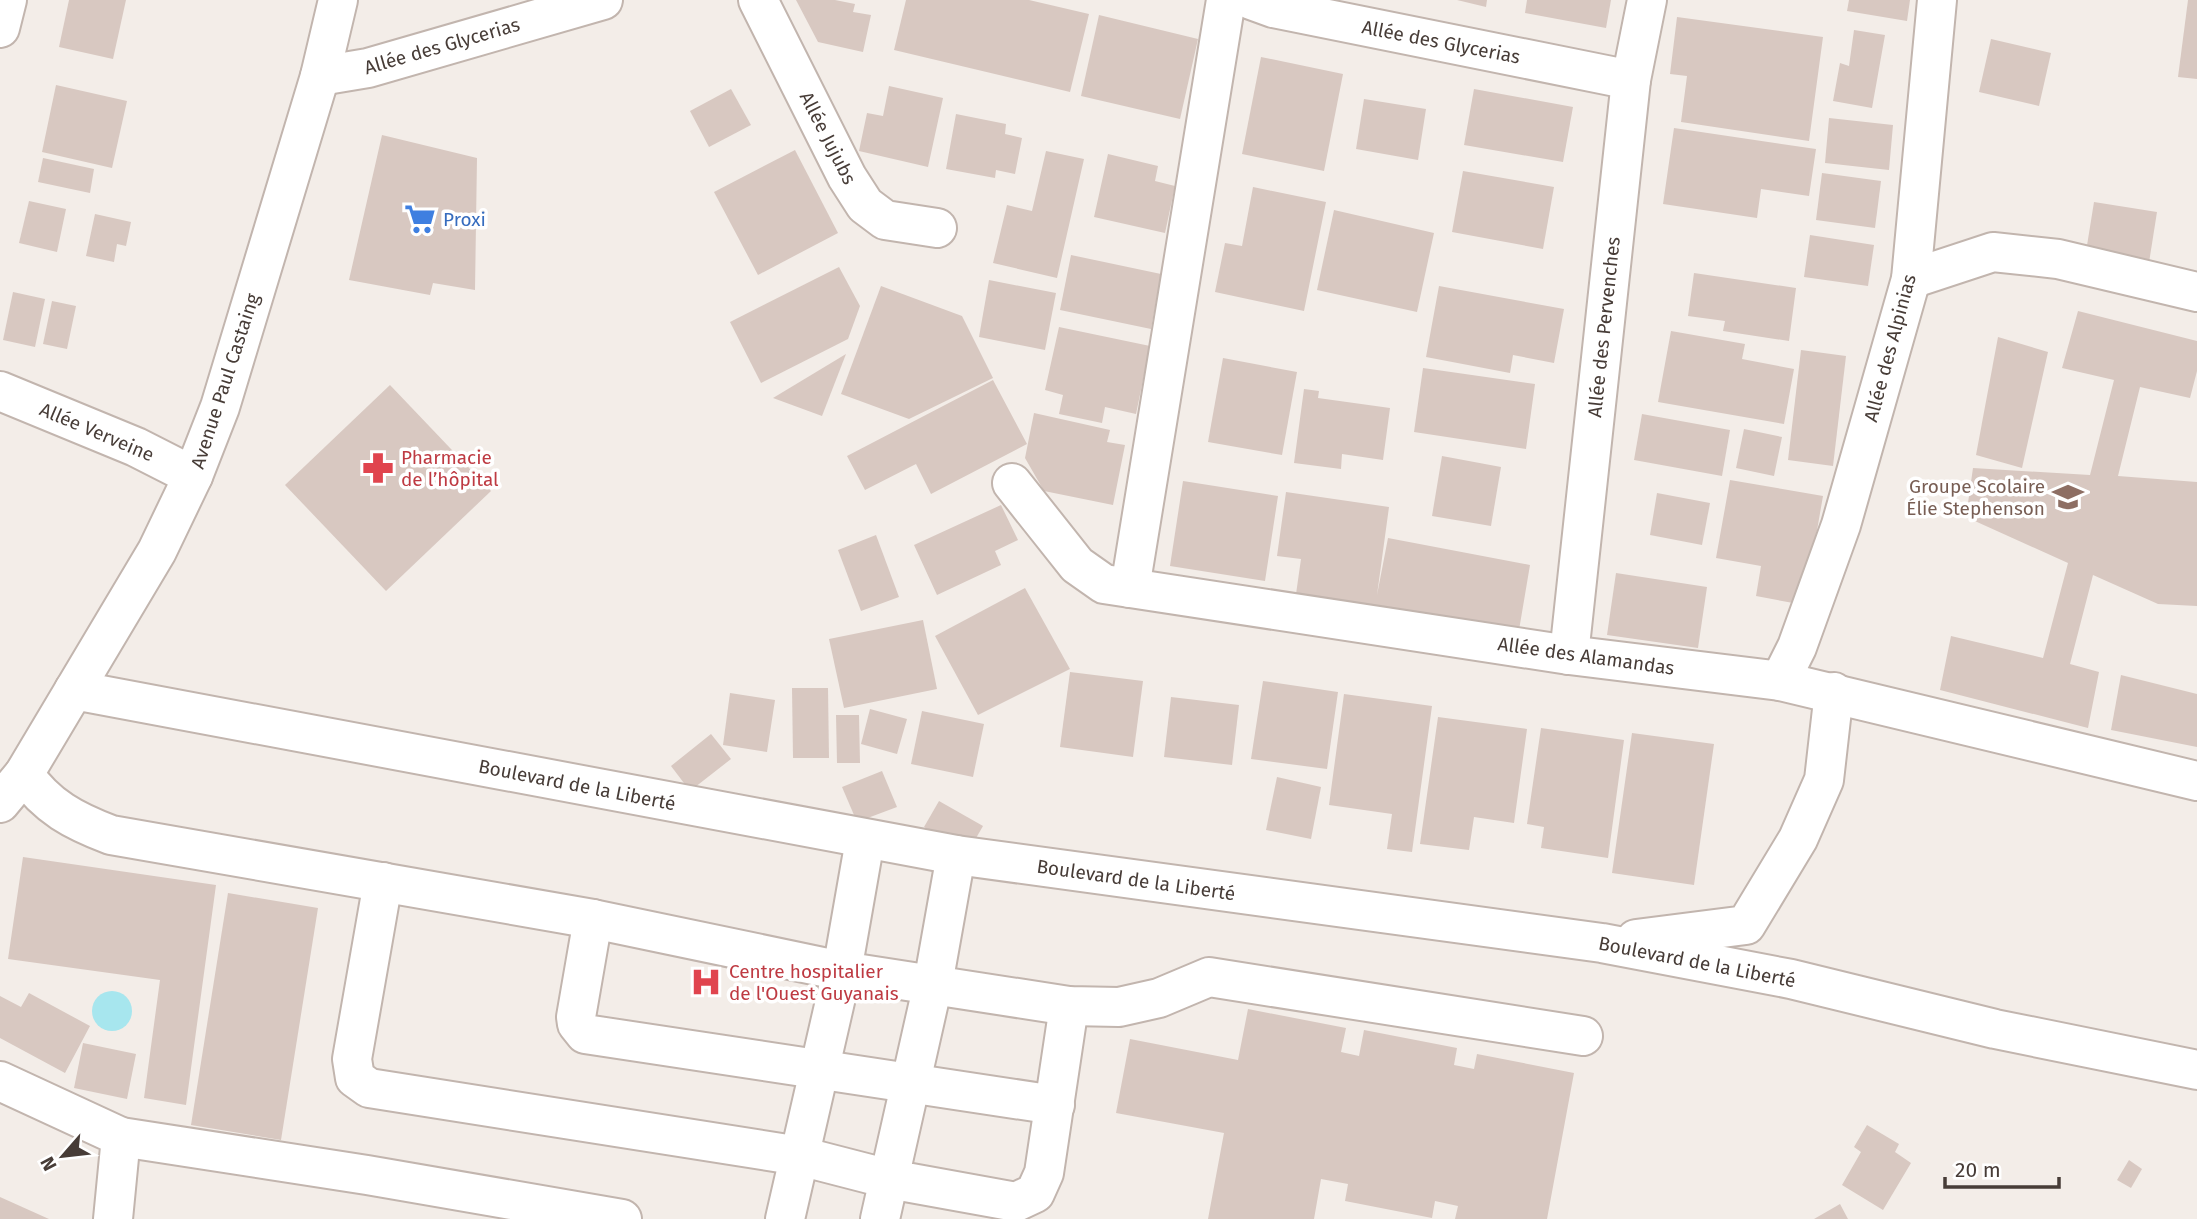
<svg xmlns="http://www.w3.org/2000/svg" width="2197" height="1219" font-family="'Fira Sans',sans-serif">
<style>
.water{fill:#a7e6ee}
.building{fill:#d8c8c1}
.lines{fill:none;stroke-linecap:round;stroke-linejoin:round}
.minor-casing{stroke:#c2b5ae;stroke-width:42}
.minor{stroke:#fff;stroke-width:38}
.labels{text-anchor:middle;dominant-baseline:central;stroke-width:7;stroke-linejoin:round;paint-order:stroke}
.street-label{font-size:19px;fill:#473c37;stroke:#fff}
.shop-label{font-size:19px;fill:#366cbe;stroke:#fff;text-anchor:start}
.health-label{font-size:19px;fill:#be3a42;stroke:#fff;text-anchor:start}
.education-label{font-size:19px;fill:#785e54;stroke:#fff;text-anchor:end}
</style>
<rect width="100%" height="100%" fill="#f3ede8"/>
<circle class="water" cx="112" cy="1011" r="20"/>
<g class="building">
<path d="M69,0h57l-13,59 -54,-12z"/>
<path d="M796,0h39l20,4 -2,8 18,3 -8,37 -45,-10z"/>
<path d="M906,0h123l60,14 -19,78 -176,-42z"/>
<path d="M1457,0h30l-1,7z"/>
<path d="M1527,0h84l-5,28 -81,-15z"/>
<path d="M1849,0h61l-3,21 -60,-10z"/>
<path d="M2188,0h9v79l-19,-2z"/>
<path d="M1099,15l99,24 -18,80 -99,-23z"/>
<path d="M1677,17l146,20 -14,104 -128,-19 6,-46 -17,-2z"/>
<path d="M1854,30l31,5 -13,73 -39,-7 7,-38 9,3z"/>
<path d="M1991,39l60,14 -12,53 -60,-14z"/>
<path d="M1261,57l82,17 -19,97 -82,-17z"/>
<path d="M56,85l71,16 -15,67 -70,-16z"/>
<path d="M889,86l54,12 -15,69 -69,-16 8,-38 16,3z"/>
<path d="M731,89l20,36 -42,22 -19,-36z"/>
<path d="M1474,89l99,18 -10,55 -99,-17z"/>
<path d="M1364,99l62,10 -8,51 -62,-11z"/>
<path d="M956,114l50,10 -1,10 17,4 -7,36 -19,-4 -1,8 -49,-9z"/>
<path d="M1829,118l64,7 -4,45 -64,-7z"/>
<path d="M1674,128l142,21 -7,47 -48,-7 -4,29 -94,-14z"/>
<path d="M382,135l95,23 -2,132 -42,-7 -3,12 -81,-15z"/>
<path d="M795,150l43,83 -80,42 -44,-83z"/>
<path d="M1046,151l38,8 -27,119 -64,-15 14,-58 25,6z"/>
<path d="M1108,154l50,12 -3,15 20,5 -10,47 -71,-16z"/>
<path d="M43,158l51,11 -4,24 -52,-11z"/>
<path d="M1463,171l91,16 -11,62 -91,-17z"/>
<path d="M1822,173l59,8 -6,47 -59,-8z"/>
<path d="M1253,187l73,15 -22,109 -89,-19 10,-49 17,3z"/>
<path d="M29,201l37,8 -9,43 -38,-9z"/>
<path d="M2094,202l63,10 -9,57 -63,-11z"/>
<path d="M1334,210l100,23 -17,79 -100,-22z"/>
<path d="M95,214l36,8 -5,24 -9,-2 -3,18 -28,-6z"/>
<path d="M1810,235l64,10 -6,41 -64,-9z"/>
<path d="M1071,255l90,19 -10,55 -91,-19z"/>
<path d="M839,267l21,39 -12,33 -87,44 -31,-61z"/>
<path d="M1694,273l102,15 -7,53 -66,-10 2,-10 -37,-5z"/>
<path d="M989,280l67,13 -11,57 -66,-13z"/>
<path d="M881,286l81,30 31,62 -84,41 -68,-25z"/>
<path d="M1439,286l125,23 -10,54 -41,-8 -3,18 -84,-16z"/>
<path d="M13,292l32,7 -10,48 -32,-7z"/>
<path d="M52,301l24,5 -9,43 -24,-5z"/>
<path d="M2078,311l119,30v30l-7,27 -50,-11 -22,89 79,6v124l-39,-2 -65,-29 -23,89 29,8 -11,56 -148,-38 11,-54 92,22 25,-95 -102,-46 7,-49 117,7 24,-95 -52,-12z"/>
<path d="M1059,327l91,19 -14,68 -31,-7 -3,16 -43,-9 4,-19 -18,-5z"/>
<path d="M1671,331l74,13 -3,15 52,10 -10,55 -126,-22z"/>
<path d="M1998,337l50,15 -26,116 -46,-13z"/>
<path d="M1801,350l45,6 -13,110 -45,-6z"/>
<path d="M846,354l-24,62 -49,-18z"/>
<path d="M1223,358l74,14 -15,83 -74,-13z"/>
<path d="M1423,368l112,16 -9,65 -112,-17z"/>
<path d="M993,380l34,64 -96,50 -15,-30 -51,26 -18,-34z"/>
<path d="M390,385l101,106 -105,100 -101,-106z"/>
<path d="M1304,389l15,2 -1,7 72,10 -7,52 -41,-6 -1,15 -47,-6z"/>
<path d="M1034,413l76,17 -3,12 18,3 -12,60 -69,-14 -19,-33z"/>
<path d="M1642,414l88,16 -8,46 -88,-16z"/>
<path d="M1744,429l38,8 -8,39 -38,-8z"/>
<path d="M1442,456l59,11 -10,59 -59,-10z"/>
<path d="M1730,480l93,16 -19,109 -48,-9 5,-30 -45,-8z"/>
<path d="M1183,481l95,15 -13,85 -95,-15z"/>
<path d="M1286,492l103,15 -12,88 11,-57 142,27 -11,65 -105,-19 -3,17 -116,-27 6,-42 -24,-3z"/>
<path d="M1657,493l53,10 -8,42 -52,-10z"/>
<path d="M1001,505l17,35 -23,11 6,14 -64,30 -23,-50z"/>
<path d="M876,535l23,62 -38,14 -23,-61z"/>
<path d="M1616,573l91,14 -9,61 -91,-13z"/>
<path d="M1025,588l45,81 -92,46 -43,-79z"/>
<path d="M923,620l14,69 -93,19 -15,-69z"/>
<path d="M1070,672l73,9 -10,76 -73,-10z"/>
<path d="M2121,675l76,19v53l-86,-17z"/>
<path d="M1263,681l75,11 -11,77 -76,-10z"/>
<path d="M792,688h36l1,70h-36z"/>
<path d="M730,693l45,7 -8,52 -44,-7z"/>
<path d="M1344,694l88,12 -20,146 -25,-3 5,-35 -63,-9z"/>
<path d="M1171,697l68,8 -7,60 -68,-8z"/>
<path d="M870,709l37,10 -10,35 -36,-10z"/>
<path d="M922,711l62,13 -11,53 -62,-13z"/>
<path d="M836,715h23l1,48h-23z"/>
<path d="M1438,717l89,12 -13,94 -40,-6 -5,33 -49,-6z"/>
<path d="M1541,728l83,12 -16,118 -67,-10 3,-21 -17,-3z"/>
<path d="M1632,733l82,11 -20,141 -82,-12z"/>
<path d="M711,734l20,25 -41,32 -19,-25z"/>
<path d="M882,771l15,36 -40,15 -15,-35z"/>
<path d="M1277,777l44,10 -10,52 -45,-9z"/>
<path d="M939,801l44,25 -15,26 -44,-25z"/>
<path d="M23,857l193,28 -30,220 -42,-7 16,-118 -152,-21z"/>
<path d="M228,893l90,15 -37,232 -90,-15z"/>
<path d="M29,993l61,33 -25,47 -65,-35v-42l21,11z"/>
<path d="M1248,1009l98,19 -5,24 18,4 5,-26 93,18 -3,17 20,4 3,-15 97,19 -27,146h-92l3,-13 -23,-5 -3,17 -87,-17 3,-17 -27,-5 -7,40h-106l16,-86 -108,-20 14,-74 108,21z"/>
<path d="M83,1043l53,11 -9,45 -53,-11z"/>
<path d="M1867,1125l32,19 -4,8 16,11 -28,47 -41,-25 19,-33 -7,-5z"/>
<path d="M2129,1160l13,9 -11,19 -14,-8z"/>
<path d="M0,1197l49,22h-49z"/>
<path d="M1840,1204l8,15h-34z"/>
</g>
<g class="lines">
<defs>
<g id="minor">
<path d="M758,0l89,177 18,28 20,15 52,8"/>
<path d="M1251,0l22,8 358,72"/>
<path d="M0,28l7,-28"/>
<path d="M320,76l48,-8 235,-68"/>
<path d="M1911,279l82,-27 65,7 139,33"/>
<path d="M0,391l136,56 57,29"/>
<path d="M1012,483l65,82 27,19 465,71 211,26 417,100"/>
<path d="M1130,588l96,-588"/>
<path d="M1569,655l62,-575 16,-80"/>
<path d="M1780,681l17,-34 44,-122 70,-246 26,-279"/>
<path d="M74,690l882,165 646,88 189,36 204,50 202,41"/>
<path d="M24,774c23,33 50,47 87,61l482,84 249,52 227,35 50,1 40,-9 50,-21 374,59"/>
<path d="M0,803l24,-29 133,-223 36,-75 27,-69 100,-331 18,-76"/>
<path d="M956,855l-23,129 -44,195 127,23 19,-9 9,-20 25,-167"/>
<path d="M383,882l-31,177 3,19 14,10 431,68 89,23 -9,40"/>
<path d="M593,919l-17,98 1,7 8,10 470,71"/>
<path d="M1636,939l110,-14 52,-86 26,-59 10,-88"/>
<path d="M0,1081l121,56 -8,82"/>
<path d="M121,1137l246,38 255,44"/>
<path d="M785,1219l57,-248 23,-131"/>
</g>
</defs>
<use href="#minor" class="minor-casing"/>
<use href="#minor" class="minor"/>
</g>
<defs>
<symbol id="supermarket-bare" viewBox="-9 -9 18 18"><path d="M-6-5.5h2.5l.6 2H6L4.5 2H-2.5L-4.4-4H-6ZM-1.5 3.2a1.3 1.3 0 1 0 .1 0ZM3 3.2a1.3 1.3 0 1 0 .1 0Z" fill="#3f7fe0" stroke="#fff" stroke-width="2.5" paint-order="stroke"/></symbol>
<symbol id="pharmacy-bare" viewBox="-9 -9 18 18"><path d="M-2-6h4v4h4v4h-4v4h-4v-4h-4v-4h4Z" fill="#e0444e" stroke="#fff" stroke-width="2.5" paint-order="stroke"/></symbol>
<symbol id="school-bare" viewBox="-9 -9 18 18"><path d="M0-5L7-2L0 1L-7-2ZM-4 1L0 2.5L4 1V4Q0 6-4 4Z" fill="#8d6e63" stroke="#fff" stroke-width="2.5" paint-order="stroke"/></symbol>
<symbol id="hospital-bare" viewBox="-9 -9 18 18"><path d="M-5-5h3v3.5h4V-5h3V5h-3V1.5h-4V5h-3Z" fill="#e0444e" stroke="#fff" stroke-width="2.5" paint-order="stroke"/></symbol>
</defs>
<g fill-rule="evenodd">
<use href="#supermarket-bare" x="398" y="197" width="44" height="44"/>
<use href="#pharmacy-bare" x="356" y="446" width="44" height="44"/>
<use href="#school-bare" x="2046" y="475" width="44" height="44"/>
<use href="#hospital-bare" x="684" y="960" width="44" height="44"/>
</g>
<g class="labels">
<g class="street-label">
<text transform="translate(1441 42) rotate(11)">Allée des Glycerias</text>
<text transform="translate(442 46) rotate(-16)">Allée des Glycerias</text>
<text transform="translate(828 138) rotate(63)">Allée Jujubs</text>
<text transform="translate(1604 327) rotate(-84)">Allée des Pervenches</text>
<text transform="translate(1890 348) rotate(-75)">Allée des Alpinias</text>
<text transform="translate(225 381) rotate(-72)">Avenue Paul Castaing</text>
<text transform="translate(97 432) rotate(23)">Allée Verveine</text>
<text transform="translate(1586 656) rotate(8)">Allée des Alamandas</text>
<text transform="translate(577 785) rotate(11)">Boulevard de la Liberté</text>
<text transform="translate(1136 880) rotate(8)">Boulevard de la Liberté</text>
<text transform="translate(1697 962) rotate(11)">Boulevard de la Liberté</text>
</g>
<g class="shop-label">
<text x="443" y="219">Proxi</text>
</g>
<g class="health-label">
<text x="401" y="457">Pharmacie<tspan x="401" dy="22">de l’hôpital</tspan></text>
<text x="729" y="971">Centre hospitalier<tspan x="729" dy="22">de l'Ouest Guyanais</tspan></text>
</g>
<g class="education-label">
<text x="2045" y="486">Groupe Scolaire<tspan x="2045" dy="22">Élie Stephenson</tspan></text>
</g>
</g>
<g transform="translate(63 1156) rotate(242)" stroke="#ffffff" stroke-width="5" paint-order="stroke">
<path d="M0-5L12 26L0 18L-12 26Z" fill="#473c37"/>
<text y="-10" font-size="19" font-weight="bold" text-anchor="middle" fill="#473c37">N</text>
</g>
<path d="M1945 1177v10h114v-10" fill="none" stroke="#473c37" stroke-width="3.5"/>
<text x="1955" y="1177" font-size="21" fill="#473c37" stroke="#ffffff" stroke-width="5" paint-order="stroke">20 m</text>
</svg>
